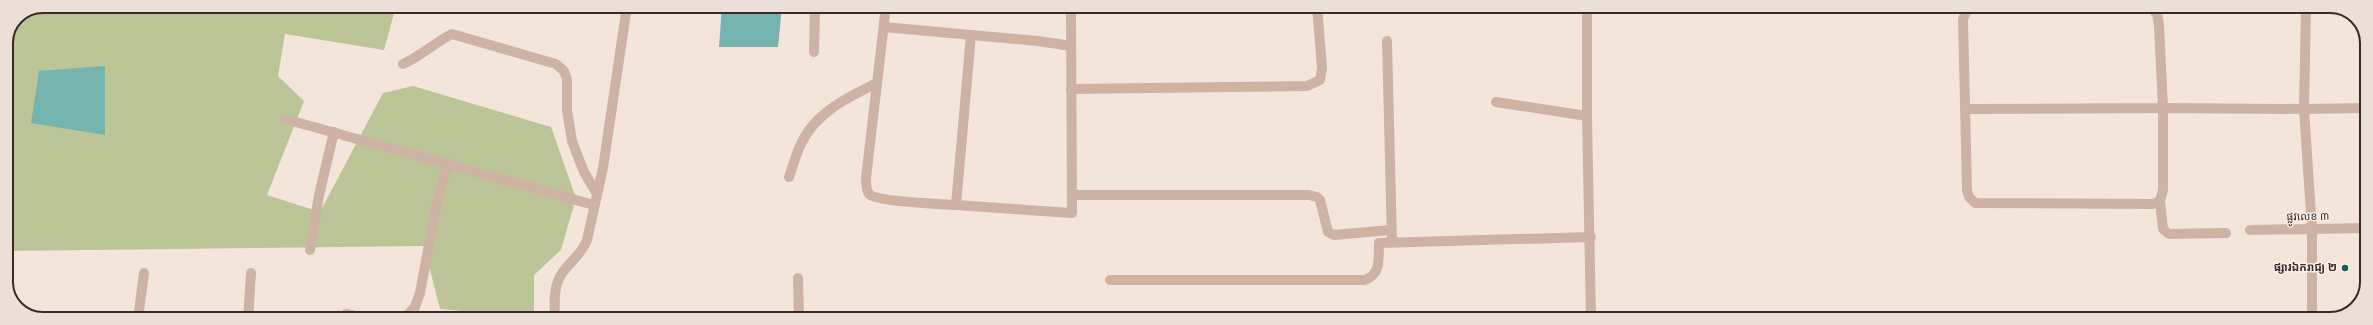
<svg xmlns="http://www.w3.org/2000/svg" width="2373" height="325" font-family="Overpass,'Noto Sans Khmer',sans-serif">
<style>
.grass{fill:#bbc598}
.water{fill:#76b4b0}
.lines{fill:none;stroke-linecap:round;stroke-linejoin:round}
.service{stroke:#ceb3a4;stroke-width:10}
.minor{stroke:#ceb3a4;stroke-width:10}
.tertiary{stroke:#ceb3a4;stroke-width:10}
.poi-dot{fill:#185e5b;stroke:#fbf0e7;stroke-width:1.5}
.labels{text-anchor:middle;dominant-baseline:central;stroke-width:3;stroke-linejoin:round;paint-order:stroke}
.street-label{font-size:11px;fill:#382a27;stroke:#fbf0e7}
.poi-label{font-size:11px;font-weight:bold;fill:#382a27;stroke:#fbf0e7;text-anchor:end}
.rim{fill:none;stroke:#382a27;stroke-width:2}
</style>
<rect width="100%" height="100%" fill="#f4e5da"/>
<path class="grass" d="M43,6h353l-12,44 -99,-16 -7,42 26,25 -37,94 53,17 63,-119 30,-7 138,41 25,71 -15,52 -27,25v43l-94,-9 -16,-63 -418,5v-208l11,-26z"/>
<g class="water">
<path d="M722,6h60l-4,41h-59z"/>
<path d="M105,66v69l-74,-12 8,-52z"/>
</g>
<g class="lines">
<g class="service">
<path d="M1387,41l5,201"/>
<path d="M814,52l1,-46"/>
<path d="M1496,102l91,14"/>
<path d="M1965,109l198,-1 -4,-83 -2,-11 -5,-5 -171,-2 -14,3 -4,9 4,171 2,7 6,6 178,1 7,-3"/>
<path d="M285,119l309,86"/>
<path d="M789,177c4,-11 7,-23 12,-33 14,-31 47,-47 76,-61"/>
<path d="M2226,233l-57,1 -6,-5 -3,-28 3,-11v-82l141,1"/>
<path d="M310,250l9,-55 15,-63"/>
<path d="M798,278l1,41"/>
<path d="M1110,280h255c17,-7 13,-21 14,-37"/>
<path d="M346,314l22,5"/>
<path d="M404,319l11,-12 5,-14 17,-92 11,-37"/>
</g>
<g class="minor">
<path d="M886,6l-20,172c0,5 0,12 3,16 8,8 72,10 87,11"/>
<path d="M2306,6l-2,103 8,120v90"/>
<path d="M884,27l154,14 33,5"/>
<path d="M971,35l-15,170 116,8 -1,-207"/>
<path d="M403,64c18,-8 31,-21 49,-30l104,30 8,7 3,8v31l5,31 12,31 13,22"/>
<path d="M1071,89l236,-3 13,-6 2,-12 -5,-62"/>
<path d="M2304,109l63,-1"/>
<path d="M1072,195h237l8,2 3,3 8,32 6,3 56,-5"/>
<path d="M2250,230l117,-2"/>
<path d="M1379,243l212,-6"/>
<path d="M138,319l6,-46"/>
<path d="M248,319l3,-46"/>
<path d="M555,319c0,-13 -2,-26 3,-38 5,-15 22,-23 29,-41l16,-72 24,-162"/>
</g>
<path class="tertiary" d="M1587,6v110l4,203"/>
</g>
<circle class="poi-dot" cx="2345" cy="268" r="4"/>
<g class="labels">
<g class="street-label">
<text transform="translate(2308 217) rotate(-1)">ផ្លូវលេខ ៣</text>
</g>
<g class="poi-label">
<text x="2337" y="268">ផ្សារឯករាជ្យ ២</text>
</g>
</g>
<path d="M0 0H2373V325H0ZM43 13H2330A30 30 0 0 1 2360 43V282A30 30 0 0 1 2330 312H43A30 30 0 0 1 13 282V43A30 30 0 0 1 43 13Z" fill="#ebe0d8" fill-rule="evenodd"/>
<path class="rim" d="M43 13H2330A30 30 0 0 1 2360 43V282A30 30 0 0 1 2330 312H43A30 30 0 0 1 13 282V43A30 30 0 0 1 43 13Z"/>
</svg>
